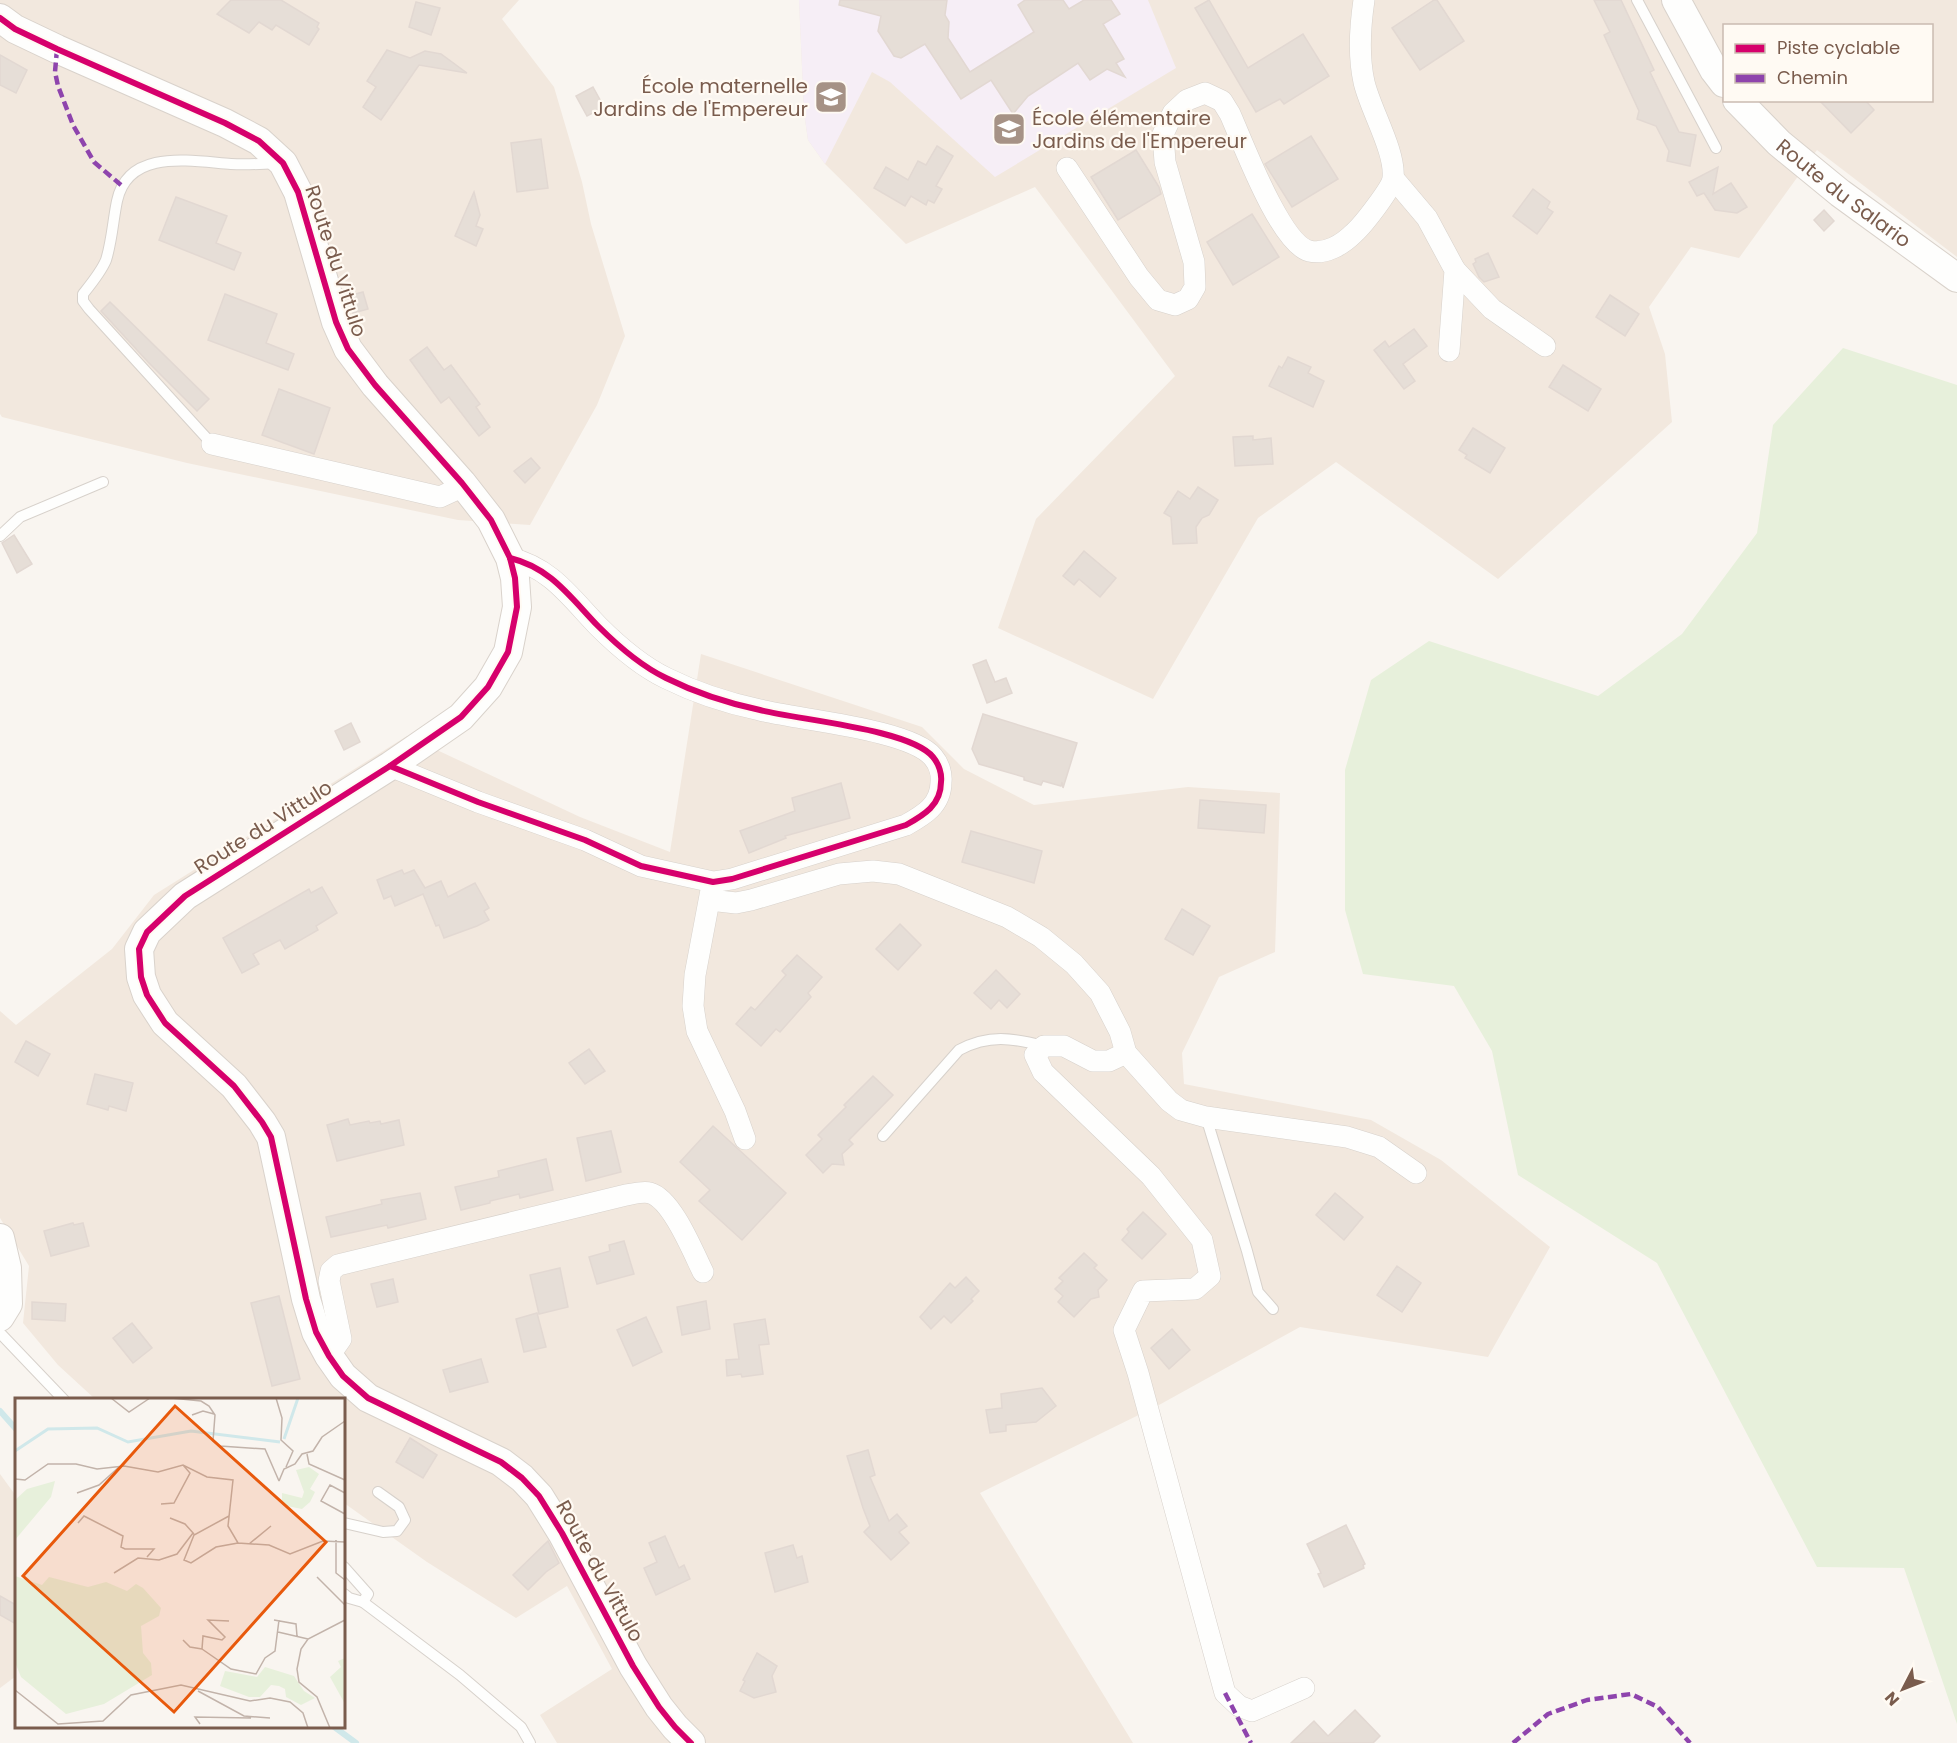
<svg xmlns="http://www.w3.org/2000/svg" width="1957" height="1743" font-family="Poppins,sans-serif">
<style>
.residential{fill:#f2e8de;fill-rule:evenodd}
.education{fill:#f6eef6}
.green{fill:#e7f0db}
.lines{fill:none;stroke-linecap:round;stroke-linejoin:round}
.stream{stroke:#d0e8ea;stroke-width:6}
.building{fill:#e6ded7;stroke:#e2d8d2;stroke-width:1.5}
.lane-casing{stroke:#d7d1cb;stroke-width:12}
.street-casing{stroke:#d7d1cb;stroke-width:22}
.secondary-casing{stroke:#d9d2cb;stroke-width:30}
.lane{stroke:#fefefd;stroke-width:10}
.street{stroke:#fefefd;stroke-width:21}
.secondary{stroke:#fefefd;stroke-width:28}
.quiet{stroke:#8e44ad;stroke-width:4.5;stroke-dasharray:9 4.5;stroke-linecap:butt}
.cycleway-casing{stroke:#fffaf3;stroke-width:10}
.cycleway{stroke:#d6006c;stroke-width:6}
.labels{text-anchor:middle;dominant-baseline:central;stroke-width:4.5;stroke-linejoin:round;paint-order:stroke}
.poi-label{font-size:20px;fill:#7a5c4d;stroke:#fffaf3;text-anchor:end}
.street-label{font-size:20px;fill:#7a5c4d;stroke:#fffaf3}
.inset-river{fill:none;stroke:#d0e8ea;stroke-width:3}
.inset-road{fill:none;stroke:#c2b3aa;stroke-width:1.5}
.view{fill:#e8590c;fill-opacity:0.15;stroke:#e8590c;stroke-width:3}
.inset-edge{fill:none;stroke:#7a5c4d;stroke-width:3}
</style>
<rect width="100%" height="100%" fill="#f9f5f0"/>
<g class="residential">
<path d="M0,0h519l-17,19 52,68 28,95 9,42 34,112 -28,69 -67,120 -72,-5 -271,-57 -185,-46 -2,-3z"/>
<path d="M799,0h1158v257l-140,-107 -78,108 -48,-11 -42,60 16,47 7,68 -174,157 -162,-117 -78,56 -105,181 -155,-71 38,-109 139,-143 -140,-189 -129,57 -81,-80 -17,-24 -4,-28zM1724,26h208v74h-208z"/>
<path d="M701,654l221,73 42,42 70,36 154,-18 92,6 -5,159 -56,25 -37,76 2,31 187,36 70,40 109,87 -62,110 -188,-30 -141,78 -179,88 153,250h-576l-17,-28 72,-46 -45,-83 -51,32 -89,-56 -83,-59v-103h-121l-2,-3 -3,3 -123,-1 -37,-34 -35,-42 6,-57 -29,-48v-207l16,14 96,-76 42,-54 253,-159 173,81 90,35z"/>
<path d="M0,1474l16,22v180l-16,12z"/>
</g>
<path class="education" d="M799,0h349l28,68 -181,109 -105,-95 -18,-10 -47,92 -17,-24 -4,-28z"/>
<path class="green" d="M1843,348l114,37v1339l-53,-156 -87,-1 -160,-304 -139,-88 -26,-124 -38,-65 -91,-12 -18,-64v-140l26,-90 58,-39 169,55 84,-62 75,-101 16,-108z"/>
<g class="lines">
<g class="stream">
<path d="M0,1411l16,18"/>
<path d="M333,1726l23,17"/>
</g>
</g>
<g class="building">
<path d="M231,0h50l38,23 -2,4 2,2 -10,16 -33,-20 -4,5 -13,-8 -10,11 -32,-19z"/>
<path d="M840,0h107l-2,15 4,7 -1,16 22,34 64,-40 -16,-27 7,-5h38l6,9 15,-9h27l9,14 -17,10 21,35 -8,4 9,14 -18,-8 -17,11 -12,-17 -50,33 -15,18 -22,-34 -30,19 -36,-55 -24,14 -7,-2 -16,-25 3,-15 -42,-11z"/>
<path d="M1209,0l39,68 55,-34 26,42 -45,28 -4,-5 -24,13 -61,-104z"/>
<path d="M1434,0h3l27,41 -44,29 -28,-42z"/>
<path d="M1594,0h27l33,70 -4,2 29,60 17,3 -6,31 -23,-5 2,-10 -13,-25 -19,-7 2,-8 -35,-76 6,-3z"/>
<path d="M416,2l24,6 -9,27 -22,-8z"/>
<path d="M387,50l23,8 15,-7 16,3 26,19 -48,-8 -38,55 -18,-13 13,-20 -9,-6z"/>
<path d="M0,55l27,15 -11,23 -16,-8z"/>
<path d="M593,87l11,20 -17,9 -11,-20z"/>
<path d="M1819,100h46l9,10 -23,23z"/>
<path d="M1311,136l27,43 -46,28 -27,-43z"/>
<path d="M541,139l7,49 -31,4 -6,-49z"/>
<path d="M937,146l16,10 -17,30 6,3 -8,14 -6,-3 -2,5 -15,-9 -6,10 -31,-18 12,-21 22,13 10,-19 8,4z"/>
<path d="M1136,150l23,37 2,7 -43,26 -27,-43z"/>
<path d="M1718,167l-5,27 18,-11 16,24 -10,6 -22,-3 -11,-17 -7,3 -8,-14z"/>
<path d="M1533,189l17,13 -3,6 6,4 -16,22 -24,-18z"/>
<path d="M474,192l6,23 -4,11 7,3 -7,17 -21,-10z"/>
<path d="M176,197l51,19 -11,27 25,10 -7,17 -75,-30z"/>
<path d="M1824,210l10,11 -10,10 -10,-11z"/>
<path d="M1252,214l27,43 -46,28 -26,-43z"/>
<path d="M1488,253l11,24 -15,5 -5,-5 -6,-13 3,-2 -1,-3z"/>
<path d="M363,292l5,17 -15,4 -5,-17z"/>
<path d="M225,294l52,20 -11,29 28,11 -6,16 -80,-30z"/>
<path d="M1610,295l29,19 -14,22 -29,-19z"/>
<path d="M110,302l99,97 -12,12 -49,-49 -47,-51z"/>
<path d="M1414,329l13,17 -24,18 12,17 -11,8 -30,-39 11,-9 4,6z"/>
<path d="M427,347l17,23 7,-5 29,39 -4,3 14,20 -11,9 -30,-39 -8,6 -31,-43z"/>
<path d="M1288,357l23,10 -3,6 16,8 -11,26 -44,-21 10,-20 3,2z"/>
<path d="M1563,365l38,24 -13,22 -39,-24z"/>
<path d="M279,389l51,19 -16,46 -52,-19z"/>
<path d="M1473,428l32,20 -15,25 -25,-15 2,-3 -8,-5z"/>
<path d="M1253,436v4l18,-2 2,26 -38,2 -2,-29z"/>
<path d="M531,458l9,10 -15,15 -11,-12z"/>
<path d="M1198,487l20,13 -9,15 -7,3 -6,9 1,16 -24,1 -2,-27 -7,-4 14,-22 12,8z"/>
<path d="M14,535l18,29 -15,9 -15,-30z"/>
<path d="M1084,551l32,27 -16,19 -21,-18 -5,6 -11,-9z"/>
<path d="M986,660l9,22 11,-4 6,15 -25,10 -14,-38z"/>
<path d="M983,714l94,29 -14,45 -1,-6 -1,4 -18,-5 -2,4 -17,-5v-3l-45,-13 -7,-15z"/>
<path d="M351,723l9,19 -16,8 -9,-19z"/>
<path d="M841,783l9,35 -65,18 1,2 -37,15 -9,-22 55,-20 -3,-13z"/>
<path d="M1200,800l66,5 -2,28 -66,-5z"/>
<path d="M971,831l71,20 -8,32 -72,-21z"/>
<path d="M402,870l2,4 10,-4 11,18 16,-7 7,16 27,-14 14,25 -5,3 5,9 -12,6 -33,12 -5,-13 -3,1 -13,-32 -28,12 -4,-10 -7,3 -7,-19z"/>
<path d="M322,887l15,26 -21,13 2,4 -33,19 -5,-9 -27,14 6,10 -17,9 -19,-35 86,-49 2,4z"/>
<path d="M1182,909l28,17 -17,29 -28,-16z"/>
<path d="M900,924l21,21 -23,25 -22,-21z"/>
<path d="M797,955l25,22 -14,16 3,4 -31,35 -4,-3 -15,17 -25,-22 15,-17 4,3 31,-35 -4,-4z"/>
<path d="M996,970l24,24 -13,14 -8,-8 -8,9 -17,-16z"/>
<path d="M26,1041l24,13 -12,22 -23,-14z"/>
<path d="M589,1049l16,22 -20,13 -16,-21z"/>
<path d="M95,1074l38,9 -7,28 -17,-5 -1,4 -21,-6z"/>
<path d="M873,1076l20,19 -44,45 4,4 -11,10 2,11 -12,-1 -9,9 -17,-18 16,-16 -4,-4 28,-28 -2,-2z"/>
<path d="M348,1119l2,6 19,-4 1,2 10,-2 1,3 18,-4 5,25 -67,16 -10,-36z"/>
<path d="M713,1126l73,67 -44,47 -43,-39 11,-11 -30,-28z"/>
<path d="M611,1131l10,41 -35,9 -9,-43z"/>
<path d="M546,1159l7,31 -33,8 -1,-4 -29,7v2l-29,7 -6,-23 44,-10 -1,-6z"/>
<path d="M420,1193l6,26 -38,9 -1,-3 -56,12 -5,-20 56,-13 -1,-4z"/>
<path d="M1335,1193l28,24 -19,23 -28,-25z"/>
<path d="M1143,1212l23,22 -24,25 -20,-19 7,-8 -2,-3z"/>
<path d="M73,1223l1,2 9,-2 6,23 -38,10 -7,-25z"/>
<path d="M624,1241l10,33 -37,10 -8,-27 21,-6 -1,-6z"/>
<path d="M1084,1253l13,12 -3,3 13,12 -9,10 1,7 -8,2 -17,18 -16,-15 5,-6 -8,-7 8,-8 -4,-3z"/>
<path d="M1397,1266l24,17 -19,29 -25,-17z"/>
<path d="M560,1268l8,39 -29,7 -9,-39z"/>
<path d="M966,1277l13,14 -8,8 2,2 -22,22 -7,-7 -13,13 -11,-12 30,-34 5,5z"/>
<path d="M393,1279l5,23 -21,5 -6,-23z"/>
<path d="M279,1296l21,83 -28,7 -21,-83z"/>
<path d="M706,1301l4,28 -28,6 -5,-28z"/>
<path d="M32,1302l34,2 -1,17 -33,-2z"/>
<path d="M537,1313l9,34 -22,5 -8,-33z"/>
<path d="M646,1317l16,35 -29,14 -16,-36z"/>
<path d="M765,1319l4,25 -10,1 4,29 -21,3 -1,-3 -14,2 -1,-16 13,-1 -5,-35z"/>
<path d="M132,1323l20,25 -19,15 -20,-25z"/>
<path d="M1172,1329l18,21 -21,19 -18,-21z"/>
<path d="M481,1359l7,23 -38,10 -7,-22z"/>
<path d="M1042,1388l14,18 -20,16 -30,3v6l-16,2 -4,-23 16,-2 -1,-14z"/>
<path d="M410,1438l27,17 -14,23 -27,-16z"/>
<path d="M868,1450l7,25 -5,2 19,44 8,-7 10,12 -8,6 10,11 -18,17 -27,-28 6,-6 -7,-18 -16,-52z"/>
<path d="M1346,1525l19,39 -2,1 1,3 -40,19 -6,-13 3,-1 -14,-29z"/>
<path d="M665,1536l14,32 5,-3 6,14 -34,16 -12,-27 13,-6 -8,-19z"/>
<path d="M548,1541l11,22 -13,9 -18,18 -15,-15z"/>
<path d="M793,1545l4,13 5,-2 6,26 -33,10 -10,-39z"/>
<path d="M0,1596l16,9v19l-16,-9z"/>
<path d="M757,1653l20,13 -5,10 4,16 -22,6 -14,-7 5,-10 -2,-1z"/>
<path d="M1355,1710l25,26 -7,7h-82l23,-22 14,15z"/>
</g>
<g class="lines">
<defs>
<g id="lane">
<path d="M1637,0l79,148"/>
<path d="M212,444l-123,-135 -6,-8v-7c8,-10 18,-22 23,-34 6,-19 7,-40 11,-59 11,-53 74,-40 114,-37 15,1 31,0 46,-1"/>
<path d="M0,536l20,-19 83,-35"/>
<path d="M1206,1117l41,134 11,41 15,17"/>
<path d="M883,1136l76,-86c30,-16 53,-12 85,-4"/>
<path d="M0,1333l64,67"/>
<path d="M344,1523l39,9 14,-1 8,-11 -6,-13 -21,-15"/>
<path d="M344,1567l24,27 -5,8"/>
<path d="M344,1594l5,4 14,4 97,73 61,52 9,16"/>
</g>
<g id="street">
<path d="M1067,168l72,109 19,23 17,5 13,-6 7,-12 -1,-25 -29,-100 -2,-28 10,-21 14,-13 18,-7 17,8 8,13c13,29 50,129 79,137 17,4 34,-7 45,-18 9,-8 38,-45 39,-55 3,-26 -23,-69 -29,-96 -6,-27 -4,-55 0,-82"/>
<path d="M1394,179l33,39 28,52 -6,81"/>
<path d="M1455,270l37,39 53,37"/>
<path d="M212,444l228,53 15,-7 7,-7"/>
<path d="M390,766l88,36 107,38 56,26 72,16 19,-3 174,-54c18,-10 35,-20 35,-43 1,-8 -2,-18 -8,-25 -23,-28 -135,-37 -173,-47 -33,-7 -64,-17 -94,-32 -25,-12 -49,-33 -68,-52 -28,-29 -47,-58 -88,-68"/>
<path d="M712,885l-17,90 -2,31 4,25 38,80 10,28"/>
<path d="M710,900l26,3 15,-3 88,-26 34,-3 26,3 108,43 34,20 33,27 26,29 20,39 6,21 43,48 12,9 25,7 141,20 32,10 37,26"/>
<path d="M1126,1053l-17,8h-16l-29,-15h-20l-9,9 8,17 108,104 51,64 8,36 -15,13 -52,2 -19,39 14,43 87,320 14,13 13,5 52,-23"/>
<path d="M329,1356l12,-17 -12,-58 2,-10 7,-6 288,-70c7,-1 17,-4 24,-2 22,6 43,59 53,79"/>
</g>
<g id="secondary">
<path d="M1676,0l38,70 10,13"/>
<path d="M0,18l15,11 42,20 168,74 34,18 24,22 15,29 38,130 12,27 27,36 87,98 29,37 19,38 5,20 2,29 -9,45 -20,35 -27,30 -71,49 -205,130 -38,36 -8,17 2,28 6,18 18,28 69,63 28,36 9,15 35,162 10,33 13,24 14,20 25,22 133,64 21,16 17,18 23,37 71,133 26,41 16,20 16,16"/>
<path id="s1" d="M1737,100l42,43 61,50 117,85"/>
<path d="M0,1238l7,30 1,36 -8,13"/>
</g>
</defs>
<use href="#lane" class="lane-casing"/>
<use href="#street" class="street-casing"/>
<use href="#secondary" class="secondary-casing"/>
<use href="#lane" class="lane"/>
<use href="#street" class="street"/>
<use href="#secondary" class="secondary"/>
<g class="quiet">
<path d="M57,49l-2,23 3,14 15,39 21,37 27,23"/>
<path d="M1225,1693l26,50"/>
<path d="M1513,1743l35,-29 39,-14 44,-6 27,13 32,36"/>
</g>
<defs>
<g id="cycleway">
<path d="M0,18l15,11 42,20 168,74 34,18 24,22 15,29 38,130 12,27 27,36 87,98 29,37 19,38 5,20 2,29 -9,45 -20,35 -27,30 -71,49 -205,130 -38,36 -8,17 2,28 6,18 18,28 69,63 28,36 9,15 35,162 10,33 13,24 14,20 25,22 133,64 21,16 17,18 23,37 71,133 26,41 16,20 16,16"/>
<path d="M390,766l88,36 107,38 56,26 72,16 19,-3 174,-54c18,-10 35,-20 35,-43 1,-8 -2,-18 -8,-25 -23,-28 -135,-37 -173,-47 -33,-7 -64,-17 -94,-32 -25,-12 -49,-33 -68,-52 -28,-29 -47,-58 -88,-68"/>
</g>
</defs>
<use href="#cycleway" class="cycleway-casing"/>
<use href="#cycleway" class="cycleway"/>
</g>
<defs>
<symbol id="school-square" viewBox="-11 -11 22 22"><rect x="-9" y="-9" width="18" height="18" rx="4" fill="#a69286" stroke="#fffaf3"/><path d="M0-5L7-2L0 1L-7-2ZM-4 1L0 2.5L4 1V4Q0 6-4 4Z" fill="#fff"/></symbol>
</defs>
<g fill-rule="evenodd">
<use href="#school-square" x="812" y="78" width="38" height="38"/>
<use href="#school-square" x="990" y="110" width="38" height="38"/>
</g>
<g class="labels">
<g class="poi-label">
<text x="808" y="86">École maternelle<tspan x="808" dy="23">Jardins de l'Empereur</tspan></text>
<text x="1032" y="118" text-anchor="start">École élémentaire<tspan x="1032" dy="23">Jardins de l'Empereur</tspan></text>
</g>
<g class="street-label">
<text stroke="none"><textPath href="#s1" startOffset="142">Route du Salario</textPath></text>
<text transform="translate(336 261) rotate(72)">Route du Vittulo</text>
<text transform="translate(263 827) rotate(-32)">Route du Vittulo</text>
<text transform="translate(600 1571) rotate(61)">Route du Vittulo</text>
</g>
</g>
<g transform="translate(15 1398)">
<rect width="330" height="330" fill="#f9f5f0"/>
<path d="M294,69l10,7 -9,15 5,3 -5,10 -8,7 -20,-4v-12l20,5 2,-6 -8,-22zM40,83l-4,16 -36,43v-40l12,-11zM0,178l27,9 7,-8 39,10 18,-5 21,9 9,-7 7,4 18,20 -2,8 -18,10 2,27 8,10 1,12 -48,29 -38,10 -45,-37 -6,-15zM330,260v46l-15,-27 11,-10 -3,-6zM250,269l29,9 10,15 11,7 -14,7 -15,-8 -1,-8 -6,-3 -8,-1 -11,12h-11l-29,-11 5,-15 32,6z" fill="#e7f0db"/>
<path class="inset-river" d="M269,41l14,-41M0,53l33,-22 49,-1 31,14 63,-11 89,11"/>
<path class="inset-road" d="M96,0l18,14 21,-14M156,0l30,3 8,5 6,9 -2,26 7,5 45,3 14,32M261,0l6,20 -1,22 12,11 -7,16M177,17l11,-4 11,3M292,56l2,10 36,16M0,81l10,1 23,-16h28l21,5 27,-3 34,6 25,-7 24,12 26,3 -5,46 10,17 31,2 21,9 33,-13 22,1M264,83l5,-12 11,-5 7,-10 11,-3 9,-14 23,-16M62,95l22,-8 20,-18M330,95l-15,-8 -9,16 24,13M146,106l13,-1 16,-30 -7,-8M214,118l-35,19 -10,25 7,3 25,-16 22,-4M155,120l15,6 9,10M63,125l6,-7 39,20 -2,11 4,2h29l-7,8M321,142v33l9,7M234,146l22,-18M99,175l24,-15 21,2 18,-6 16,-21M302,179l28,28M259,222l22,4 1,12M214,223l-21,-1 17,17 -3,3 -19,-4 -1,13 29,20 25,5 9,-16 10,-7 4,-31M263,234l30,7M168,242l7,7 12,2M0,292l43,34 45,-3 28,-26 50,-10 69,16 20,-3 20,4 13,11 5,15M183,293l46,25 26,2M185,326l-5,-7 56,1M315,330l-13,-31 -18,-15 -2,-13 4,-20 7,-10 37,-19"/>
<path class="view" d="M160,8l151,136 -152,170 -151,-136z"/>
<rect width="330" height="330" class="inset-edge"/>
</g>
<rect x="1723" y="24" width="210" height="78" fill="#fffaf3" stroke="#cabbb1" stroke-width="1.5"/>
<rect x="1735" y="44" width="30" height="9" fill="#d6006c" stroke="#cabbb1" stroke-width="1.5"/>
<text x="1777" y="54" font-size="18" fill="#7a5c4d">Piste cyclable</text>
<rect x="1735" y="74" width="30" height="9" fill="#8e44ad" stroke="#cabbb1" stroke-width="1.5"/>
<text x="1777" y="84" font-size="18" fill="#7a5c4d">Chemin</text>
<g transform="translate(1903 1689) rotate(228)" stroke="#fffaf3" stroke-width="4.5" paint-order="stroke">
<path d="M0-4.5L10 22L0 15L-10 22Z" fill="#7a5c4d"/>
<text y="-9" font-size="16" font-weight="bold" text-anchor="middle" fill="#7a5c4d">N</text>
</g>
</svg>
